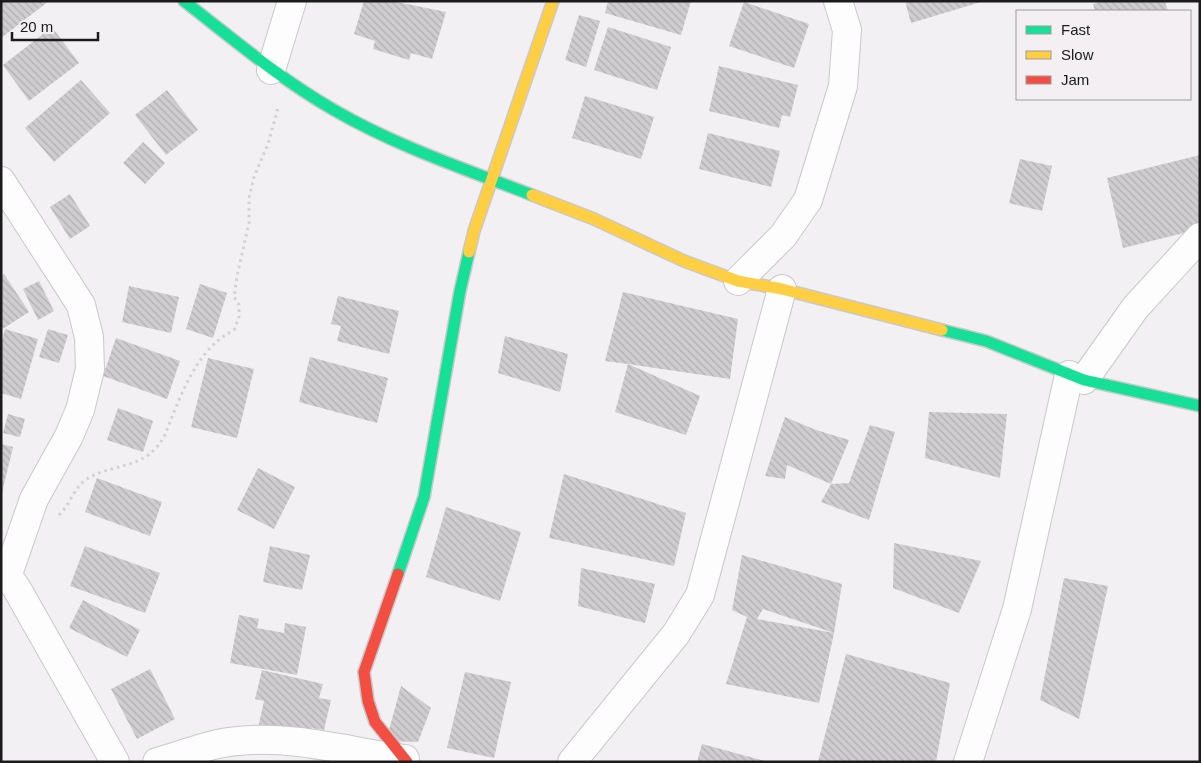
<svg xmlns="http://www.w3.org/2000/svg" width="1201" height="763" font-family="Arial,sans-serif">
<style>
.building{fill:url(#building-back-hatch)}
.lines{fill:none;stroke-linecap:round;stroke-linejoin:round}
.street-casing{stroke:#cac8ca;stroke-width:30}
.fast-casing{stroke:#cac8ca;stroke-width:14}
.slow-casing{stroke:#cac8ca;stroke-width:14}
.jam-casing{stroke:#cac8ca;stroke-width:14}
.path{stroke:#d2d1d2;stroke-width:3;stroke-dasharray:2.5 4;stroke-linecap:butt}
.street{stroke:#fdfdfd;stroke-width:28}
.fast{stroke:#16e098;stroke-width:11}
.slow{stroke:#ffcf43;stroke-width:11}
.jam{stroke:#f24e42;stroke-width:11}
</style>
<defs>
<pattern id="building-back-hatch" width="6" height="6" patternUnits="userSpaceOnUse" patternTransform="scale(1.25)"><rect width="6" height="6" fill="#cfcdcf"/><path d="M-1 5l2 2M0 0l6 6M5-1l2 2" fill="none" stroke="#b1afb1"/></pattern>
</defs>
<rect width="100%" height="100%" fill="#f2f0f2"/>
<g class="building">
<path d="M1,1h48l-48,37z"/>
<path d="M364,1h28l54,11 -14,47 -21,-6 -2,7 -36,-11 2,-8 -21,-7z"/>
<path d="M608,1h83l-10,34 -76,-22z"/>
<path d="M905,1h76v1l-70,21z"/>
<path d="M1104,1h61l3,10h-73l-2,-7z"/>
<path d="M744,2l65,22 -15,44 -65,-22z"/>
<path d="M579,15l21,6 -14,46 -21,-7z"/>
<path d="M52,27l27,36 -50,38 -26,-36z"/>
<path d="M608,27l63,20 -14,43 -63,-20z"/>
<path d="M719,66l79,19 -8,32 -8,-2 -3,13 -70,-17z"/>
<path d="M81,80l29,33 -56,49 -29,-34z"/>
<path d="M167,90l31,40 -32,25 -31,-40z"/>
<path d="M585,96l69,21 -13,42 -69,-21z"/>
<path d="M708,133l72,18 -9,36 -72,-18z"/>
<path d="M143,142l22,21 -20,21 -22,-21z"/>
<path d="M1200,155v74l-77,19 -16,-70z"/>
<path d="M1020,159l32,7 -10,45 -33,-8z"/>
<path d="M70,194l20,32 -20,13 -20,-32z"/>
<path d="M4,274l25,38 -28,18v-54z"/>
<path d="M39,281l15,30 -16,9 -15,-31z"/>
<path d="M200,284l27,9 -14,45 -27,-9z"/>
<path d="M129,286l50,11 -8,36 -49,-11z"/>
<path d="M623,292l115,27 -8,60 -102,-15 72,32 -14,39 -71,-23 13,-48 -23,-3z"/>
<path d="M338,296l61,15 -10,43 -52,-13 4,-15 -10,-2z"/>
<path d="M5,329l33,10 -17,60 -20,-6v-49z"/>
<path d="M48,329l20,6 -9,28 -20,-6z"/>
<path d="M505,336l63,18 -8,38 -62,-19z"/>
<path d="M116,338l64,23 -13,38 -64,-23z"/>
<path d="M310,357l78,21 -11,45 -78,-21z"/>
<path d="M208,358l46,11 -17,69 -46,-11z"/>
<path d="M118,408l35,13 -10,31 -36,-12z"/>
<path d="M929,412l78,2 -7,64 -75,-20z"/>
<path d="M8,414l17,5 -5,18 -17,-4z"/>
<path d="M785,417l31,13 33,10 -18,44 -44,-19 -2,14 -20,-3z"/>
<path d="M870,425l25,7 -26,88 -48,-18 10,-18 18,-1z"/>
<path d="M1,444l12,3 -11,46h-1z"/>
<path d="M258,468l37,19 -21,42 -37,-19z"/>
<path d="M564,474l122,39 -12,53 -125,-28z"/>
<path d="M97,478l65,24 -12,34 -65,-24z"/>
<path d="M446,507l75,25 -21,69 -74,-24z"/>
<path d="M894,543l87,18 -22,52 -66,-25z"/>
<path d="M85,546l75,27 -15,40 -75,-27z"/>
<path d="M270,546l40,9 -8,35 -39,-8z"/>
<path d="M742,555l100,29 -8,49 -71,-24 -6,10 77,14 -15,70 -93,-19 21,-67 -15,-7z"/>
<path d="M581,568l74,16 -10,39 -67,-17z"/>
<path d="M1064,578l44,8 -29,133 -39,-19z"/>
<path d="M83,600l57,30 -13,27 -58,-29z"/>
<path d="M239,615l20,4 -2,9 27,5 1,-10 21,4 -9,48 -67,-12z"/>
<path d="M846,654l104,29 -14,79h-118z"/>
<path d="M150,669l25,50 -38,20 -26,-50z"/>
<path d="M262,670l61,14 -4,14 12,2 -7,30 -12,-2 -2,12 -52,-12 6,-27 -9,-2z"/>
<path d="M465,672l46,10 -17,76 -47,-10z"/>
<path d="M401,686l30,22 -13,34 -32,-1z"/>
<path d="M702,744l63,17v1h-68z"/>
</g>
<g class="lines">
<defs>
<g id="street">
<path d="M271,70l21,-69"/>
<path d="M1,181l80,124 8,32 1,32 -10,41 -11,26 -35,63 -26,75"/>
<path d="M738,281l45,-45 25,-36 35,-114 4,-56 -9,-29"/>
<path d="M1084,380l51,-72 65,-71"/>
<path d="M1,566l16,23 98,173"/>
<path d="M157,762c27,-7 53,-19 81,-21 56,-6 112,11 167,18"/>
<path d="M572,762l104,-128 24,-39 82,-306"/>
<path d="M968,762l49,-153 52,-234"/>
</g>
<g id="fast">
<path d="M184,1c49,38 96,78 150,109 62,36 131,59 198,85"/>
<path d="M942,330l44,11 98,39 116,26"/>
<path d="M398,574l26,-77 36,-206 9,-39"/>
</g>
<g id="slow">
<path d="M532,195l62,24 90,42 54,20 44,8 160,41"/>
<path d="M469,252l5,-21 79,-230"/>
</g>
<path id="jam" d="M398,574l-34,98 4,29 7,21 32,40"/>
</defs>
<use href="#street" class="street-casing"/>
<use href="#fast" class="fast-casing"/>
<use href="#slow" class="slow-casing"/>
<use href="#jam" class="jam-casing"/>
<path class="path" d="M59,515c11,-10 15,-28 28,-36 19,-13 49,-11 66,-28 11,-10 15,-24 20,-37 14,-33 28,-67 61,-84l5,-13v-12l-5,-8 3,-21 12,-53v-25l5,-21 14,-33 10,-36"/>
<use href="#street" class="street"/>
<use href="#fast" class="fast"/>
<use href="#slow" class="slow"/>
<use href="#jam" class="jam"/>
</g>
<rect width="1201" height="763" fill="none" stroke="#1c1b1c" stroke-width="5"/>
<rect x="1016" y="10" width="175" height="90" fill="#f3eff3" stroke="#9d9a9d"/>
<rect x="1026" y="26" width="25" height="8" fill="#16e098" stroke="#9d9a9d"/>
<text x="1061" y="35" font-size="15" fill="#1c1b1c">Fast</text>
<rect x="1026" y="51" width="25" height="8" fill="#ffcf43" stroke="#9d9a9d"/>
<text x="1061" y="60" font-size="15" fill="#1c1b1c">Slow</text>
<rect x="1026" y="76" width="25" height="8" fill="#f24e42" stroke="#9d9a9d"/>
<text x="1061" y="85" font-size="15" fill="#1c1b1c">Jam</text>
<path d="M12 32v8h86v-8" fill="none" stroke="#1c1b1c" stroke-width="2.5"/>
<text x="20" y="32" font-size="15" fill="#1c1b1c" stroke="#f3eff3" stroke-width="4" paint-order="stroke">20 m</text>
</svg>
